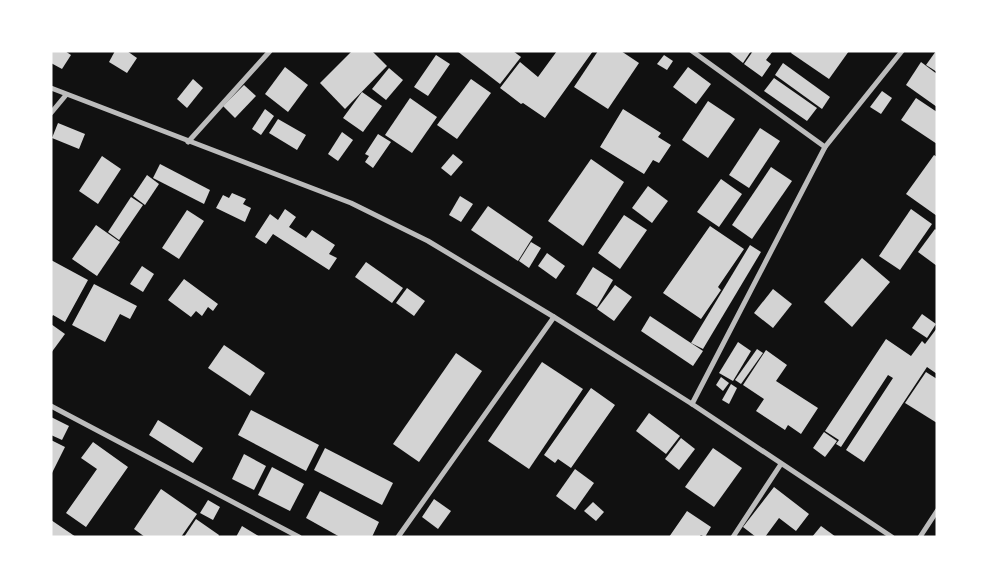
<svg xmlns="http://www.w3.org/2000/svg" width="988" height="588" font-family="'Varela Round',sans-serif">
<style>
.building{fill:#d3d3d3}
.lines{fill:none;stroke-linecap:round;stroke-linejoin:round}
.minor{stroke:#bcbcbc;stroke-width:5}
</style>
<rect width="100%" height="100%" fill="#111"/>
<g class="building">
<path d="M51,51h14l6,4 -9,14 -11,-6z"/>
<path d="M115,51h12l10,7 -10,15 -18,-11z"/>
<path d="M352,51h20l15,15 -42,43 -25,-26z"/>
<path d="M457,51h56l8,6 -21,27z"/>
<path d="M557,51h36l-48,67 -22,-15 -2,1 -21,-16 20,-26 18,15z"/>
<path d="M598,51h23l18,12 -31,46 -34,-22z"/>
<path d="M728,51h23l-8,12z"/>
<path d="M753,51h20l-7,9 5,4 -9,13 -18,-13z"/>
<path d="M792,51h57l-20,28 -38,-26z"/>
<path d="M936,51h1v21l-11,-7z"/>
<path d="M436,55l14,9 -22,32 -14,-9z"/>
<path d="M664,55l9,6 -6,9 -10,-6z"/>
<path d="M921,62l16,12v33l-31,-22z"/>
<path d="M783,63l47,34 -8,12 -47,-34z"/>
<path d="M285,67l23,18 -20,27 -23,-18z"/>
<path d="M688,67l23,17 -15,20 -23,-17z"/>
<path d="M389,68l14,12 -17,20 -14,-11z"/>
<path d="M774,78l43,30 -10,13 -43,-30z"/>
<path d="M193,79l10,9 -16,20 -10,-9z"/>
<path d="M471,79l20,14 -34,46 -20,-14z"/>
<path d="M244,85l12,11 -21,22 -12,-12z"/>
<path d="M882,91l10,7 -11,16 -11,-7z"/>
<path d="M362,92l20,14 -19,26 -20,-14z"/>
<path d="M410,98l27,19 -25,36 -27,-18z"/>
<path d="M916,98l21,14v32l-36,-24z"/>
<path d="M708,101l27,18 -27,39 -26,-18z"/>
<path d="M265,109l9,7 -13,19 -9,-6z"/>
<path d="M623,109l38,24 -3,4 13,8 -12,18 -6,-3 -9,14 -44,-27z"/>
<path d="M278,119l28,16 -9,15 -28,-17z"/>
<path d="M58,123l27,11 -6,15 -27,-11z"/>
<path d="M760,128l20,13 -31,47 -20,-13z"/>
<path d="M342,132l11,8 -15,21 -10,-7z"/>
<path d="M378,134l13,8 -18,26 -8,-6 4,-6 -4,-2z"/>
<path d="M453,154l10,8 -12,14 -10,-8z"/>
<path d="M934,155l3,2v59l-31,-22z"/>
<path d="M102,156l19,13 -23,35 -19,-13z"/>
<path d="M591,159l33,23 -41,64 -35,-25z"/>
<path d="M160,164l50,26 -6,14 -51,-26z"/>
<path d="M771,167l21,14 -40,58 -20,-14z"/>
<path d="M147,175l12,9 -14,21 -12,-9z"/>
<path d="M721,179l21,15 -23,33 -22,-15z"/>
<path d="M648,186l20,15 -16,22 -20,-15z"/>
<path d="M232,193l14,6 -3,5 8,4 -6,14 -29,-14 7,-13 6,3z"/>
<path d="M460,196l13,8 -12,18 -12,-7z"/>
<path d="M131,197l12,8 -24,35 -11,-8z"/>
<path d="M488,206l45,31 -15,24 -47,-31z"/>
<path d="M285,209l11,8 -7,10 17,11 6,-8 23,15 -6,9 8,4 -8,12 -56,-36 -7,10 -11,-7 15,-23 8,6z"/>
<path d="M911,209l21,15 -32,46 -21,-14z"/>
<path d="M187,210l17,11 -25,38 -17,-11z"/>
<path d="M624,215l23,15 -27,39 -22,-16z"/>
<path d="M96,225l24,17 -23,34 -25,-17z"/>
<path d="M710,226l34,23 -26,38 3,3 -20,29 -38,-26z"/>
<path d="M935,229l2,2v35l-19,-14z"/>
<path d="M531,242l10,6 -12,20 -10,-7z"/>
<path d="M750,245l11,7 -58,97 -12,-6z"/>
<path d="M547,253l18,13 -9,13 -18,-13z"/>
<path d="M862,258l28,24 -38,45 -28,-25z"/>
<path d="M51,260l37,20 -23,42 -12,-7 -2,3z"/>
<path d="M366,262l37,26 -11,15 -37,-26z"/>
<path d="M142,266l12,8 -11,18 -13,-8z"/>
<path d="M593,267l20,13 -16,27 -21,-13z"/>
<path d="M184,279l34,25 -5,7 -5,-4 -6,9 -6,-5 -5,6 -23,-17z"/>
<path d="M94,284l43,22 -7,13 -10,-5 -15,28 -33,-17z"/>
<path d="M615,285l17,12 -18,24 -17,-12z"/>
<path d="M407,288l18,13 -11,15 -18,-13z"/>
<path d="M773,289l19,15 -19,24 -19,-15z"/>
<path d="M922,314l14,10 -9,14 -15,-10z"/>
<path d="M650,316l53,35 -10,15 -52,-35z"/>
<path d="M51,324l14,10 -14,19z"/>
<path d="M937,328v46l-10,-7 -63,95 -18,-12 47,-72 -5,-3 -47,72 -5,-3 3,-4 -14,-9 61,-92 25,17 11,-15 3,3z"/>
<path d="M738,342l13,9 -18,30 -14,-8z"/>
<path d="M224,345l41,28 -15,23 -42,-28z"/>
<path d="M757,349l6,4 -22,31 -6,-4z"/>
<path d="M766,350l21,15 -11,16 42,27 -17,26 -13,-9 -3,5 -29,-19 8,-12 -21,-14z"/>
<path d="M456,353l26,18 -63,91 -26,-18z"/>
<path d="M542,362l41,27 -54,80 -41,-28z"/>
<path d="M926,372l11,7v44l-32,-20z"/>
<path d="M721,377l8,6 -6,8 -7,-6z"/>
<path d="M731,384l6,4 -8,16 -7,-4z"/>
<path d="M591,388l24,17 -44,63 -13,-9 -3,4 -11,-8z"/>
<path d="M251,410l68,35 -13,26 -68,-36z"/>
<path d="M649,413l31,23 -14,18 -30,-23z"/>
<path d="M51,417l18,9 -7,14 -11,-5z"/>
<path d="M158,420l45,28 -10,15 -44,-28z"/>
<path d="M824,432l13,9 -12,16 -12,-9z"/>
<path d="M681,438l14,11 -16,21 -14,-11z"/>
<path d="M51,440l14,7 -14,28z"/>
<path d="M93,442l35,25 -42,60 -20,-14 31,-44 -16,-11z"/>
<path d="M325,448l68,35 -11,22 -68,-35z"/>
<path d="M713,448l29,20 -28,39 -29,-20z"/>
<path d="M244,454l22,12 -12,24 -22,-11z"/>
<path d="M272,467l32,17 -14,27 -32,-16z"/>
<path d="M575,469l19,14 -19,27 -19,-14z"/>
<path d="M774,487l35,27 -13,17 -17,-13 -14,19h-9l-13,-10z"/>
<path d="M161,489l36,25 -16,23h-36l-11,-8z"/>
<path d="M320,491l59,31 -7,15h-32l-34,-19z"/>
<path d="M434,499l17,12 -13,18 -16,-12z"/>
<path d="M208,500l12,7 -7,13 -13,-7z"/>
<path d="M593,502l11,10 -8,9 -12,-10z"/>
<path d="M687,511l24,16 -6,10 -4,-2 -2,2h-30z"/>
<path d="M196,519l23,16 -1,2h-34z"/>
<path d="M51,520l25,17h-25z"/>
<path d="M242,526l18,11h-24z"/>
<path d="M821,526l15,11h-24z"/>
</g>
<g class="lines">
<g class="minor">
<path d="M692,51l133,96"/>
<path d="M51,88l300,115 77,38 126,76 138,87 200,133"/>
<path d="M51,113l15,-18"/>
<path d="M188,142l82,-91"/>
<path d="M692,404l133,-257 77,-96"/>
<path d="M51,406l248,131"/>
<path d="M398,537l156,-220"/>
<path d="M733,537l48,-73"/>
<path d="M920,537l17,-26"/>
</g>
</g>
<rect width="988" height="588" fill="none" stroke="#ffffff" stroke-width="105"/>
</svg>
